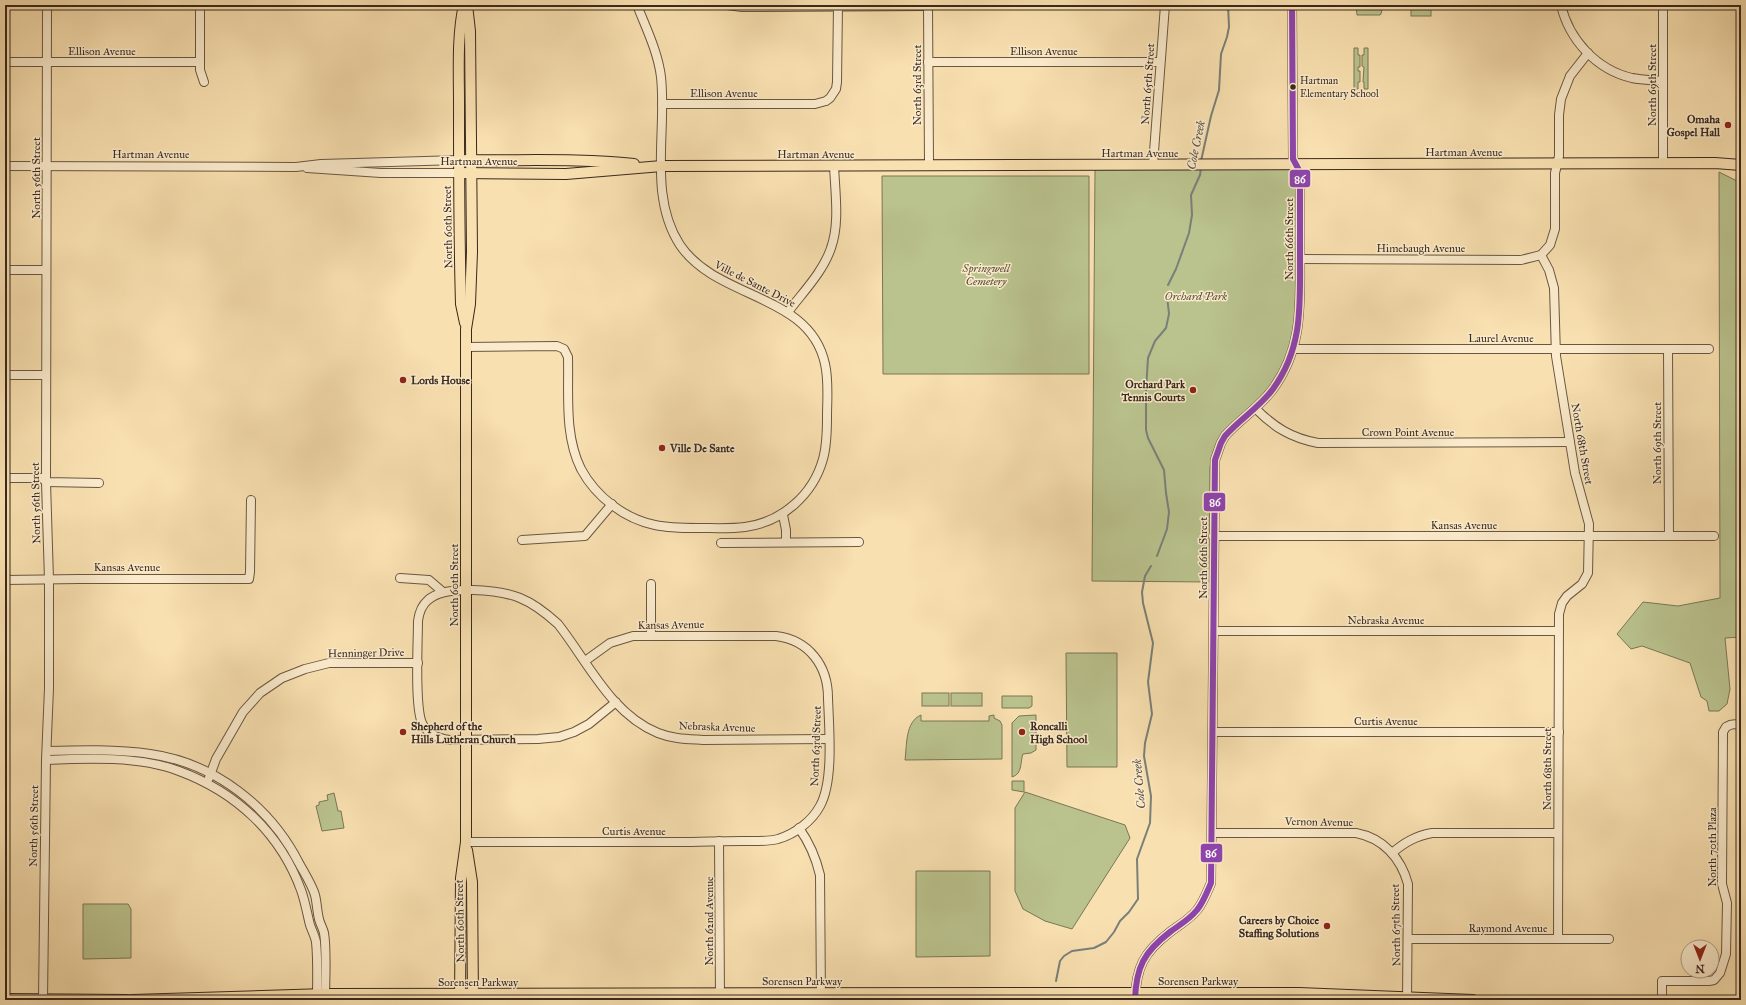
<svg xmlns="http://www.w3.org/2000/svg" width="1746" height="1005" font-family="'IM FELL Great Primer',serif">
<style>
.green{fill:#bac38e;stroke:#7a7656}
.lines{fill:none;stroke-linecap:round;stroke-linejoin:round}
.stream{stroke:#79807a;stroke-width:2}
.minor-casing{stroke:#695742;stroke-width:10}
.major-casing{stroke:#39291e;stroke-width:12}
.minor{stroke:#fbebcc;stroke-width:8}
.major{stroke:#f9e0b0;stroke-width:10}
.bus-1-casing{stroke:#fbebcc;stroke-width:9}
.bus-1{stroke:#8e44ad;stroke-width:6}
.bus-dot{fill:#39291e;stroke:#fbebcc;stroke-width:1.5}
.poi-dot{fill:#8f2418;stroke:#fbebcc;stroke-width:1.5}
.labels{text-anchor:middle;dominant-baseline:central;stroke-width:3;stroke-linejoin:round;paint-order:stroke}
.bus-label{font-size:10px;fill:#39291e;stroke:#fbebcc;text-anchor:start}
.street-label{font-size:11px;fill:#39291e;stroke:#fbebcc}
.poi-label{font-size:11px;font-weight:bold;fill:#39291e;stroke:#fbebcc;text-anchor:start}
.park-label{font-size:11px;font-style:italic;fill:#59503a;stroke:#fbebcc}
.water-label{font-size:12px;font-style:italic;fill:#544d44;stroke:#fbebcc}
.line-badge{stroke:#fbebcc;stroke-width:1.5}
.badge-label{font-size:11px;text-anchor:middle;font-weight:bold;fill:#fff}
</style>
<rect width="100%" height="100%" fill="#f9e0b0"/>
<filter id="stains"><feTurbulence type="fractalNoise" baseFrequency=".005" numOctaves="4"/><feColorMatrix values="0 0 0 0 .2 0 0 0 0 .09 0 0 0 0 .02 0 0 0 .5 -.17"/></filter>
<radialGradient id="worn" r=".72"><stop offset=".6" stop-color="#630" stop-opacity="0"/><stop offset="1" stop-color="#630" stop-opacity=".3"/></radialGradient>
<g class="green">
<path d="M1356,5h42v4h-16l-1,5 -1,1h-23z"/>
<rect x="1411" y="5" width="20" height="11"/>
<path d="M1354,48h4v7h2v12h-2v4h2v11h-2v7h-4z"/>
<path d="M1364,48h4v41h-4v-7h-1l1,-15 -2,-1v-11h2z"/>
<path d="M1095,169h197l5,7v137l-10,45 -18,32 -50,49 -6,13 -3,15v115l-118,-1z"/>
<path d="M1719,172l22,11v454l-16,1 5,51 -3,15 -8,7h-10l-2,-10 -6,-4 -11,-34 -48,-17 -11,3 -14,-15 26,-32 35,4 42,-8z"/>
<path d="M882,176h207v198h-206z"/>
<path d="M1066,653h51v114h-50z"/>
<rect x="922" y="693" width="27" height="13"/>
<rect x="951" y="693" width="31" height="13"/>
<path d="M1002,696h30v10l-3,2h-27z"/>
<path d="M921,715v6h68v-5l5,-1v3l6,3 2,4v34l-97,1c2,-15 0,-38 16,-45z"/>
<path d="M1036,715v35l-5,3 -8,1c-3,7 0,20 -11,23v-54l7,-7z"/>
<path d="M1012,781h12v11l-12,-2z"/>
<path d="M1025,792l100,33 5,13 -58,91 -27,-8 -22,-12 -8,-18v-83z"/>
<path d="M334,793l4,18h3l3,17 -22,3 -6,-25 3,-1v-3l9,-2 -1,-5z"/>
<path d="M916,871h74v85l-74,1z"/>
<path d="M83,904h45l3,5v49l-48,1z"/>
</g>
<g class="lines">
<g class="stream">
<path d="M1201,161l10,-45 8,-26 2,-36 6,-17 2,-10 -1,-22"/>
<path d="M1168,285l8,-16 13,-36 3,-18 -1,-20 9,-20 1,-8"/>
<path d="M1157,556l10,-27 2,-17 -3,-19 -2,-23 -16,-32 -2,-8v-40l2,-32 7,-17 11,-13 3,-14 -2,-18"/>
<path d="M1056,981l4,-20 4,-5 8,-5 22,-3 12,-6 8,-10 6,-11 9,-9 9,-13 -1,-40 13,-36 1,-27 -7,-40 1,-13 7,-29 -4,-32 5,-39 -10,-40 -1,-11 3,-16 6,-10"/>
</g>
<defs>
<g id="minor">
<path d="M200,5v65l4,12"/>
<path d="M727,5l15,2 186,-1"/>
<path d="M928,5l1,160"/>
<path d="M1561,5c8,35 36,65 71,73 10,2 21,2 31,3"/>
<path d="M5,62h195"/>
<path d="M928,62h232"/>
<path d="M662,104h153l11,-3 4,-3 6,-9 1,-7 1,-77"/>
<path d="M1663,164v-159"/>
<path d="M1153,165l12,-160"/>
<path d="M5,166l291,1 25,-3 138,-4"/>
<path d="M307,168l74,5h78"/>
<path d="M1541,255l8,15 5,18 2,68 19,117 14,51 -1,49 -6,11 -15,12 -5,7 -3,11 -1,325"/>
<path d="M1541,255l9,-10 5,-16v-56l4,-17v-41l2,-16 9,-23 18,-23"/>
<path d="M1300,259l221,1 20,-5"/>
<path d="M5,270h41"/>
<path d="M788,312c15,-20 35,-40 43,-64 9,-25 4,-56 3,-83"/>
<path d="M466,347l91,-1 7,3 4,8c1,37 -4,78 13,112 15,28 44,50 74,56 14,3 29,3 43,3 15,0 32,1 47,-1 37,-5 68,-32 78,-68 4,-14 4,-28 4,-42 0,-17 2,-36 -2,-53 -15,-71 -108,-64 -145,-119 -32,-49 -13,-113 -19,-168 -3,-25 -15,-49 -24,-72"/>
<path d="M1293,349h416"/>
<path d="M1668,349l1,187"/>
<path d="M5,375h41"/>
<path d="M1256,409c18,18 35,29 62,34l252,-1"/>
<path d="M5,478h37l4,4 53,1"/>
<path d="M783,515l3,15v12"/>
<path d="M1213,536h501"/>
<path d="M522,540l63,-4 27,-32"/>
<path d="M721,543l138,-1"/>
<path d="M400,578l29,2 14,12"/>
<path d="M5,580l74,-1h170l1,-7 1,-72"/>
<path d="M651,584v51"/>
<path d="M1214,631h345"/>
<path d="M616,702l-27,22 -15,8 -15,5 -21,2 -89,1c-11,-2 -20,-5 -26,-15 -9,-14 -5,-83 -5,-104 1,-8 4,-16 10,-21 17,-16 72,-10 92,-2 15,6 27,16 38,26 30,38 53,90 100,109 15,6 30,6 45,7l126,-1"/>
<path d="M1213,732h346"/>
<path d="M47,751c32,-1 71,-2 103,3 65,9 121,53 150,111 5,9 12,20 15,30 2,8 2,16 4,24 1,5 4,9 5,14 3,17 1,49 1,67"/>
<path d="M46,760c41,-2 94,-4 133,11 57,21 101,62 122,119 4,11 6,23 9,35 2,6 5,11 6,17 2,19 1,39 1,58"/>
<path d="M209,778l7,-19 27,-47 17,-19 22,-15 23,-9 24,-6h89"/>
<path d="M799,828c10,14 17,30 21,47l1,125"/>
<path d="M1212,833h144c27,5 45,25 52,51l-1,116"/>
<path d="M719,841l1,159"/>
<path d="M466,842c71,0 141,0 212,0 21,0 43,-1 64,-1 12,0 24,1 36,-2 17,-5 34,-18 42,-33 14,-25 9,-78 8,-108 0,-32 -19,-58 -52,-62h-143l-23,7 -25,18"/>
<path d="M1392,853c12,-10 23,-17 40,-20h126"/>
<path d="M1408,939h201"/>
<path d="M43,1000l3,-240 3,-72v-108l-3,-98 1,-477"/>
<path d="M1135,1000c1,-33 9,-48 35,-68 9,-7 19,-12 27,-22 6,-7 10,-18 14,-27l4,-423 6,-17 4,-7c15,-17 35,-29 48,-47 30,-41 27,-84 27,-132 0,-28 0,-57 0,-85l-7,-13 -1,-154"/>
<path d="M1662,1000v-19h47l5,-1 6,-7 6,-19 1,-51 -5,-19 1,-152 3,-5c5,-3 9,-4 15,-1"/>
</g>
<g id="major">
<path d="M464,5c-7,30 -5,67 -5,98 0,67 0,134 2,201l4,19"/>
<path d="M466,160c56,1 112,-2 168,4"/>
<path d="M459,173l107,1 96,-8 1053,-3 26,2"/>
<path d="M467,850l5,32 1,118"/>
<path d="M5,999l123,1"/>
<path d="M132,1000l193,-6 699,-1h275l174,7"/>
<path d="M460,1000l1,-122 5,-36v-513l4,-25 2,-52 -2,-221 -3,-26"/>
</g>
</defs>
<use href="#minor" class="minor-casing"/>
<use href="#major" class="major-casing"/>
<use href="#minor" class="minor"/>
<use href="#major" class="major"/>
<defs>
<path id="bus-1" d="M1135,1000c1,-33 9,-48 35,-68 9,-7 19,-12 27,-22 6,-7 10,-18 14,-27l4,-423 6,-17 4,-7c15,-17 35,-29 48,-47 30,-41 27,-84 27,-132 0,-28 0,-57 0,-85l-7,-13 -1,-154"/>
</defs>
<use href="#bus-1" class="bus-1-casing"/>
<use href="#bus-1" class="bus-1"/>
</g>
<circle class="bus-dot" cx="1293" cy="87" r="3.5"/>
<g class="poi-dot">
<circle cx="1728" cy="125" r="4"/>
<circle cx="403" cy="380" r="4"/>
<circle cx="1193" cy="390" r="4"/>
<circle cx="662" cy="448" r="4"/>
<circle cx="403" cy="732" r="4"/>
<circle cx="1022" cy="732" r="4"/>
<circle cx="1327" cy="926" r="4"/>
</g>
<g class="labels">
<g class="bus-label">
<text x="1300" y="81">Hartman<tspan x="1300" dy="13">Elementary School</tspan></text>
</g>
<g class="street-label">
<text x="102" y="51">Ellison Avenue</text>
<text x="1044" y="51">Ellison Avenue</text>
<text transform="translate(1148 84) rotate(-86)">North 65th Street</text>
<text transform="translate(917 85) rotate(-90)">North 63rd Street</text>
<text transform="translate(1652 85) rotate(-90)">North 69th Street</text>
<text x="724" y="93">Ellison Avenue</text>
<text x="1464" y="152">Hartman Avenue</text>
<text x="1140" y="153">Hartman Avenue</text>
<text x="151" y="154">Hartman Avenue</text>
<text x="816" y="154">Hartman Avenue</text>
<text x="479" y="161">Hartman Avenue</text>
<text transform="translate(36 178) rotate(-90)">North 56th Street</text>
<text transform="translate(448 227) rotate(-91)">North 60th Street</text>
<text transform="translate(1289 239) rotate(-90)">North 66th Street</text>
<text x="1421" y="248">Himebaugh Avenue</text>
<text transform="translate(755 284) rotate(27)">Ville de Sante Drive</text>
<text x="1501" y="338">Laurel Avenue</text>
<text x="1408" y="432">Crown Point Avenue</text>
<text transform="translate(1657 443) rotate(-90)">North 69th Street</text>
<text transform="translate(1582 444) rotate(80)">North 68th Street</text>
<text transform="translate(36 503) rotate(-91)">North 56th Street</text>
<text x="1464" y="525">Kansas Avenue</text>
<text transform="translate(1203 558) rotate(-90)">North 66th Street</text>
<text x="127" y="567">Kansas Avenue</text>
<text transform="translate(454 585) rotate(-90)">North 60th Street</text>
<text x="1386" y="620">Nebraska Avenue</text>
<text transform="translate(671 625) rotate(-1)">Kansas Avenue</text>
<text transform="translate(366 653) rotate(-1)">Henninger Drive</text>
<text x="1386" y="721">Curtis Avenue</text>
<text transform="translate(717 727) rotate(2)">Nebraska Avenue</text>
<text transform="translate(816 746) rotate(-88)">North 63rd Street</text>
<text transform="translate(1547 769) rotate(-90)">North 68th Street</text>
<text transform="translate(1319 822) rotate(1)">Vernon Avenue</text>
<text transform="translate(34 826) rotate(-89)">North 56th Street</text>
<text x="634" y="831">Curtis Avenue</text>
<text transform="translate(1712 847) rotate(-90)">North 70th Plaza</text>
<text transform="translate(460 921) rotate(-91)">North 60th Street</text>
<text transform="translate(709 921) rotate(-90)">North 62nd Avenue</text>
<text transform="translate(1396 925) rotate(-91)">North 67th Street</text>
<text x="1508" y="928">Raymond Avenue</text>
<text x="802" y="981">Sorensen Parkway</text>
<text x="1198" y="981">Sorensen Parkway</text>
<text x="478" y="982">Sorensen Parkway</text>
</g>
<g class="poi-label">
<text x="1720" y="119" text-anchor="end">Omaha<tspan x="1720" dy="13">Gospel Hall</tspan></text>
<text x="411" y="380">Lords House</text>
<text x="1185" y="384" text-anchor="end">Orchard Park<tspan x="1185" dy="13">Tennis Courts</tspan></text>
<text x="670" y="448">Ville De Sante</text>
<text x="411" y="726">Shepherd of the<tspan x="411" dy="13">Hills Lutheran Church</tspan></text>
<text x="1030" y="726">Roncalli<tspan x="1030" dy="13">High School</tspan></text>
<text x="1319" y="920" text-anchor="end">Careers by Choice<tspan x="1319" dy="13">Staffing Solutions</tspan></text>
</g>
<g class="park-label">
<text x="986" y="268">Springwell<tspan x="986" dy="13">Cemetery</tspan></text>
<text x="1196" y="296">Orchard Park</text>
</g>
<g class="water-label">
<text transform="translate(1196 145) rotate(-78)">Cole Creek</text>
<text transform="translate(1139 784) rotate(-95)">Cole Creek</text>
</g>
</g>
<g class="line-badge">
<rect x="1289" y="169" width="22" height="19" rx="4" fill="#8e44ad"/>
<rect x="1203" y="492" width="23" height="20" rx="4" fill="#8e44ad"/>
<rect x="1200" y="843" width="23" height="20" rx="4" fill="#8e44ad"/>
</g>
<g class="badge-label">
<text x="1300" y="183">86</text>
<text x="1215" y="506">86</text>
<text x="1211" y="857">86</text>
</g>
<rect width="1746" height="1005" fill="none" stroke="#f9e0b0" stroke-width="20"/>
<rect x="6" y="6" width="1734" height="993" fill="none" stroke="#39291e" stroke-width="2"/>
<rect x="10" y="10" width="1726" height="985" fill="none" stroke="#39291e"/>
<g transform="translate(1700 959) rotate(180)"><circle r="19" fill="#fbebcc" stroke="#ad9d86"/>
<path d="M0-3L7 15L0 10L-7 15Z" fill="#8f2418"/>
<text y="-6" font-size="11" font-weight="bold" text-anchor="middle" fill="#39291e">N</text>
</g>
<rect width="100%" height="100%" filter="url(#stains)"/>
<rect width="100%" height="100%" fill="url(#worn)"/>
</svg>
